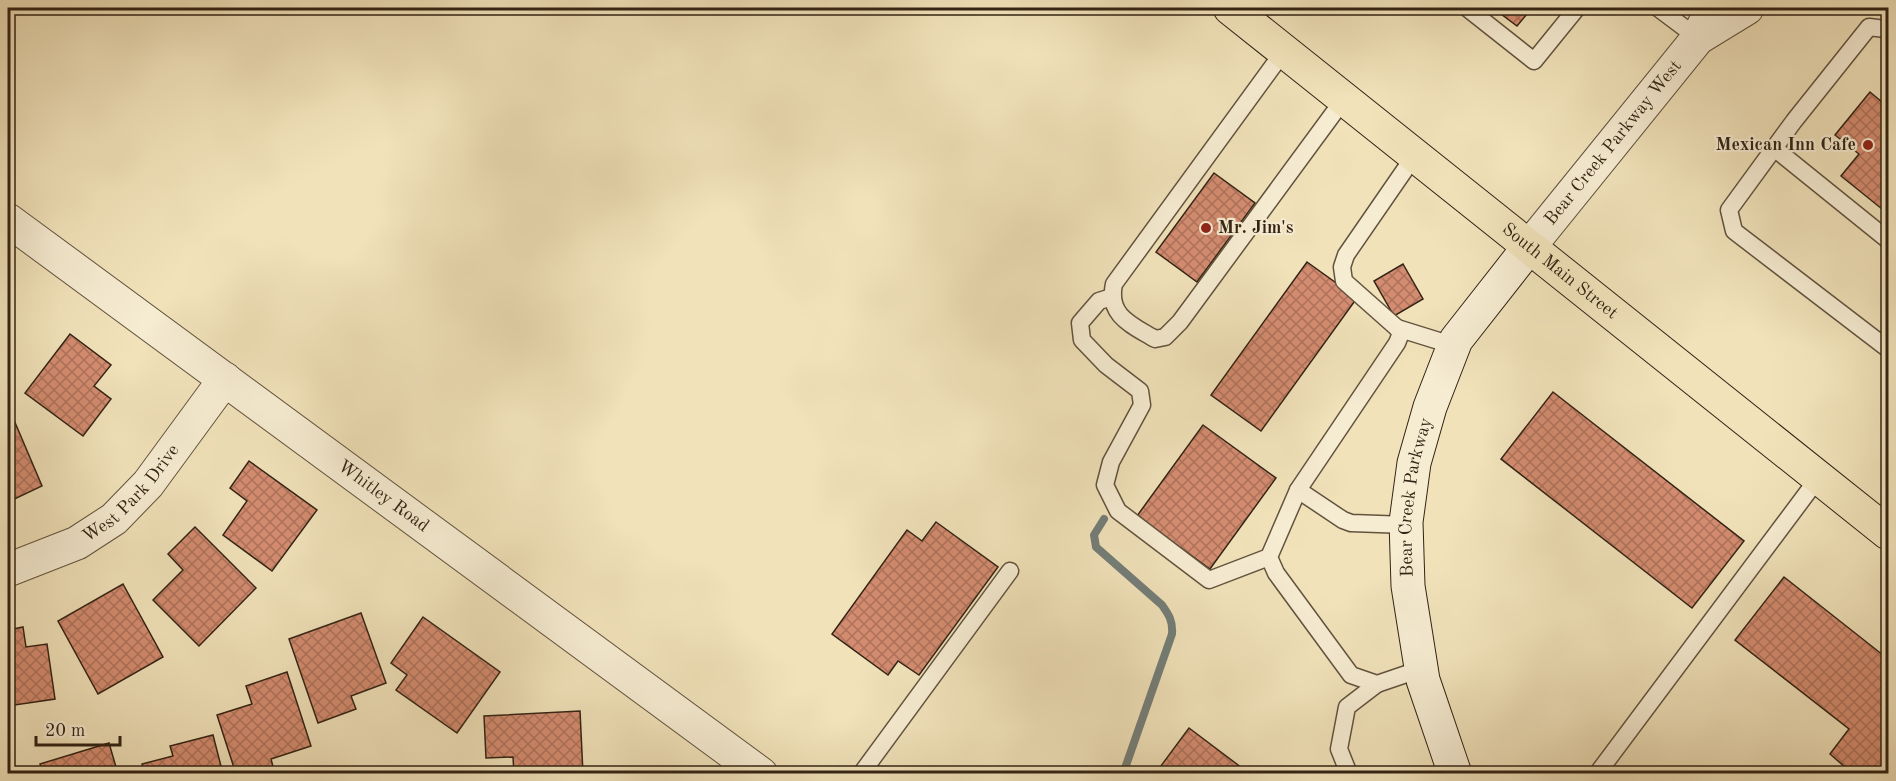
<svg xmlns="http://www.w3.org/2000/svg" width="1896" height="781" font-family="'Old Standard TT',serif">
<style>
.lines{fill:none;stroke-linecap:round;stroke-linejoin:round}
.stream{stroke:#737e78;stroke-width:8}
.building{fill:url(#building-cross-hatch);stroke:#322314;stroke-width:1.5}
.service-casing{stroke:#62533e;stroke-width:19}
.minor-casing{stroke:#62533e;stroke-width:35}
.tertiary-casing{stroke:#62533e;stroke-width:35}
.secondary-casing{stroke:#322314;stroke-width:35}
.primary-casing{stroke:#322314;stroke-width:35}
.service{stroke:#f6ecd2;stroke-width:16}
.minor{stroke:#f6ecd2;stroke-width:33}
.tertiary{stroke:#f6ecd2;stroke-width:33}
.secondary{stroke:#f6ecd2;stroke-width:33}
.primary{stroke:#f1e2ba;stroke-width:33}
.poi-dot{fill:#8f2418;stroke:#f6ecd2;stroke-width:2}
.labels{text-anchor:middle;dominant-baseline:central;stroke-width:4.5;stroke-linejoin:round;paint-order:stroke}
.street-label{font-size:18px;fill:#322314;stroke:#f6ecd2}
.poi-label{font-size:18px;font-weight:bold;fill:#322314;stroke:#f6ecd2;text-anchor:end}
</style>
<defs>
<pattern id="building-cross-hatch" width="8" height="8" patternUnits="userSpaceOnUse" patternTransform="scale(1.5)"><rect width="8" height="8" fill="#d48c70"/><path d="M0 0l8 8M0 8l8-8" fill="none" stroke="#ad725b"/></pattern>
</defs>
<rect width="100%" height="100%" fill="#f1e2ba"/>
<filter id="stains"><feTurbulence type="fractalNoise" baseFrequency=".00333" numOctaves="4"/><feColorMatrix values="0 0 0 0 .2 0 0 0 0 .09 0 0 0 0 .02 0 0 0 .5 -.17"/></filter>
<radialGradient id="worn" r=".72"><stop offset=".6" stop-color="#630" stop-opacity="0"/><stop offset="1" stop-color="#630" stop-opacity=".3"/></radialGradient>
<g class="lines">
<path class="stream" d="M1104,519l-10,16 2,12 66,58c7,10 11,16 10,29l-49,140"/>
</g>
<g class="building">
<path d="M1493,8h39l-15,18z"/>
<path d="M1870,92l18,15v93l-6,9 -41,-33 18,-22 -24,-19z"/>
<path d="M1214,173l41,30 -58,79 -41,-30z"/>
<path d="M1307,262l50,36 -96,133 -50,-36z"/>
<path d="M1403,264l20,35 -29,17 -20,-35z"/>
<path d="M70,334l41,31 -17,21 17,13 -28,37 -58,-43z"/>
<path d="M1553,392l191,149 -52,67 -191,-149z"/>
<path d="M8,406l34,80 -34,16z"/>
<path d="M1203,425l73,53 -66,91 -73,-53z"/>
<path d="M249,461l68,49 -45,61 -49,-36 24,-34 -17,-13z"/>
<path d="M936,522l62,45 -79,108 -21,-14 -10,14 -56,-41 75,-104 15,11z"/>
<path d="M195,527l61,61 -57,58 -46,-46 30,-30 -15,-16z"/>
<path d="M1784,577l104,82v115h-35l-23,-20 19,-25 -114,-89z"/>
<path d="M123,584l40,73 -65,37 -40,-73z"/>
<path d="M361,613l25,70 -35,13 5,13 -38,14 -29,-84z"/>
<path d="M423,617l77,55 -43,61 -61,-43 11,-15 -16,-12z"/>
<path d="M23,627l3,20 21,-3 8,55 -47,7v-76z"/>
<path d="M287,672l24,74 -40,13 4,15h-39l-19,-59 35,-11 -6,-18z"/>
<path d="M580,711l3,63h-69l-1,-17 -27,1 -2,-42z"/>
<path d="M1189,728l61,46h-95z"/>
<path d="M213,735l10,39h-78l-3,-10 31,-8 -3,-10z"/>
<path d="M109,743l9,31h-75l-3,-10z"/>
</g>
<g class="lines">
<defs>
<g id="service">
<path d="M1467,8l67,53 43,-53"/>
<path d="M1658,8l40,30"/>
<path d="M1888,32l-3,-3 -16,-2 -75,94 -65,89 5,21 154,118"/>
<path d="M1284,51l-170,233c-7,32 18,41 41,55l10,-2 15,-15 164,-223"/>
<path d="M1774,148l114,92"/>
<path d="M1415,155l-69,100 -4,12 2,14 53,47 4,5 -4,10 -99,147 -29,67 7,16 75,102 26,9 44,-15"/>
<path d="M1112,297l-13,4 -19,22 2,17 24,25 34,26 2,14 -31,57 -6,23 13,26 91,69 60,-23"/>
<path d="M1397,328l58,18"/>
<path d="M1298,490l45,30 8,3 56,2"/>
<path d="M861,774l149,-203"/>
<path d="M1349,774l-10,-25 8,-42 30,-23"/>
<path d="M1597,774l222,-297"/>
</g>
<g id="minor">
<path d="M1698,38l49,-30"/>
<path id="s1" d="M1529,247l169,-209 14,-30"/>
<path id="s2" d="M8,570l69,-27 37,-24 34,-35 77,-105"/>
</g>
<g id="tertiary">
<path id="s3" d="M8,220l753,554"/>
</g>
<g id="secondary">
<path id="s4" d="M1455,774l-32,-94 -15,-94 -2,-64 8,-59 16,-56 26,-67 73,-93"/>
</g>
<g id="primary">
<path id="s5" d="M1230,8l658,525"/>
</g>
</defs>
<use href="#service" class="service-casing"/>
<use href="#minor" class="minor-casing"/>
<use href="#tertiary" class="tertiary-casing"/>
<use href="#secondary" class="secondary-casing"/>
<use href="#primary" class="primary-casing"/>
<use href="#service" class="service"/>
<use href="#minor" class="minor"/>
<use href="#tertiary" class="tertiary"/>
<use href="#secondary" class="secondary"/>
<use href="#primary" class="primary"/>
</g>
<g class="poi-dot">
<circle cx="1868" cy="145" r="6"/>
<circle cx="1206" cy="228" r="6"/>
</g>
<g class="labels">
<g class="street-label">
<text stroke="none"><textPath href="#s1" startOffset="134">Bear Creek Parkway West</textPath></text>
<text stroke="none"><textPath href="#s5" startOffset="422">South Main Street</textPath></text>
<text stroke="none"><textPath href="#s2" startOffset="148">West Park Drive</textPath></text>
<text stroke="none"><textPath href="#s3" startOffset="466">Whitley Road</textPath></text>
<text stroke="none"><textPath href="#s4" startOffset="284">Bear Creek Parkway</textPath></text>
</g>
<g class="poi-label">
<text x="1856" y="145">Mexican Inn Cafe</text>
<text x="1218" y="228" text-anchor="start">Mr. Jim's</text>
</g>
</g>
<rect width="1896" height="781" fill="none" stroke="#f1e2ba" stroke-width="30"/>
<rect x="9" y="9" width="1878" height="763" fill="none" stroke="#322314" stroke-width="3"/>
<rect x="15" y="15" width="1866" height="751" fill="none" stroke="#322314" stroke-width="1.5"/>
<path d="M36 736v9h84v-9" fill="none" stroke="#322314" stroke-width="3"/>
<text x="45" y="736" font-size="18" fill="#322314" stroke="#f6ecd2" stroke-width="4.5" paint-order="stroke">20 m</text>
<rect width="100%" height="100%" filter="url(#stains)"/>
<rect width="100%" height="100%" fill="url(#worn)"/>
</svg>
